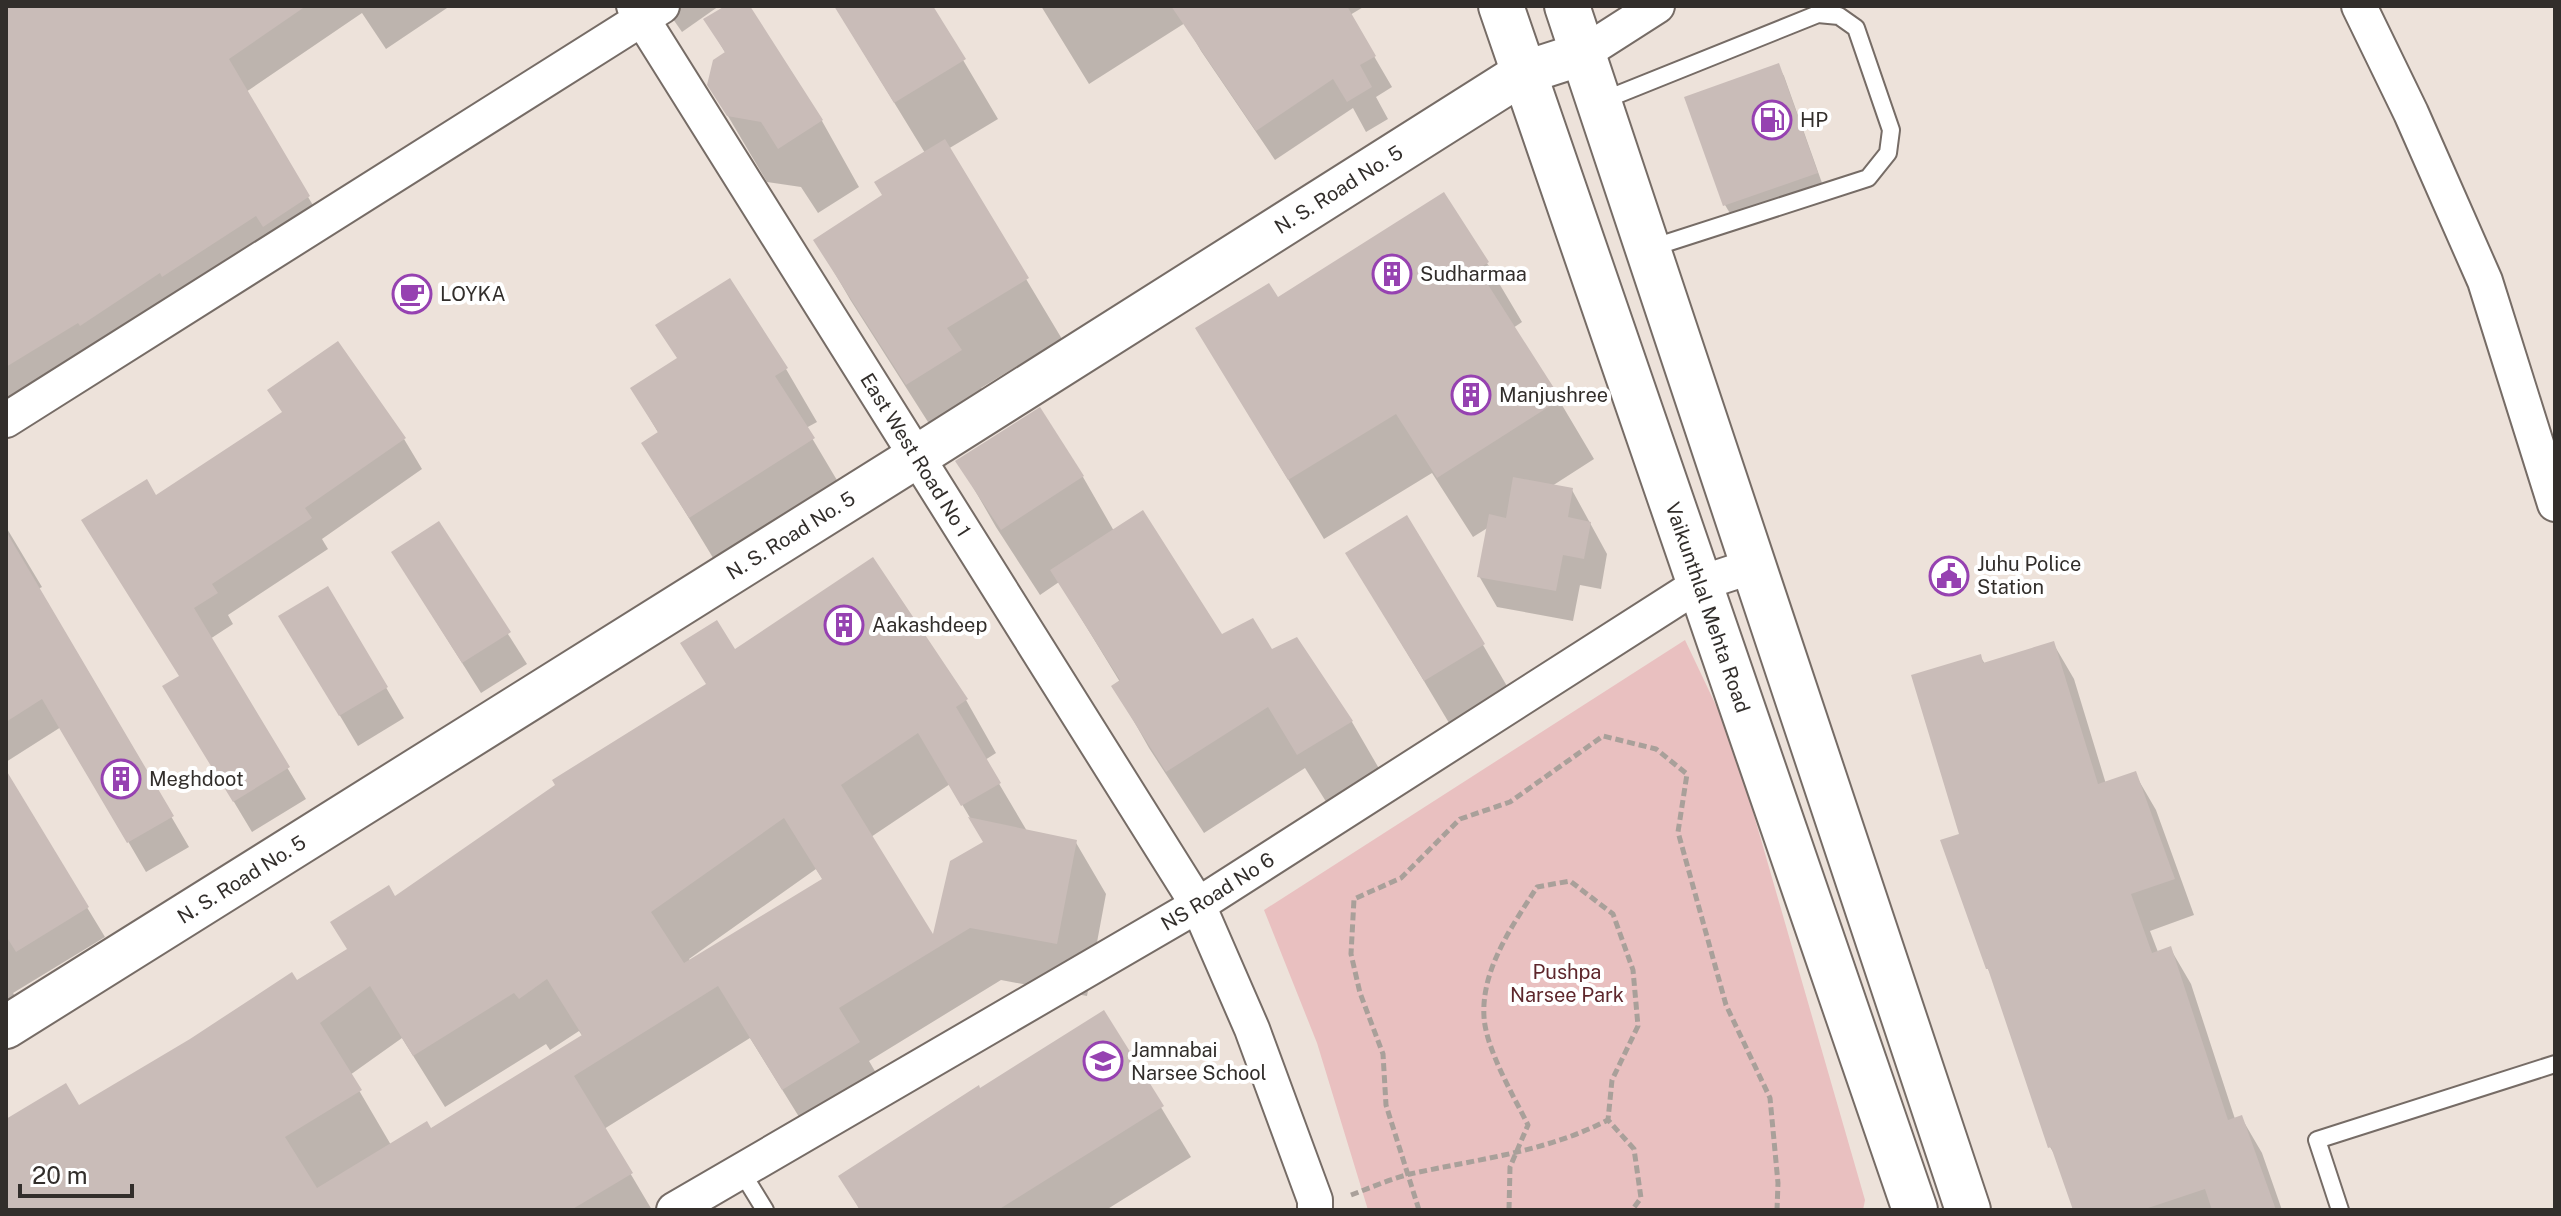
<svg xmlns="http://www.w3.org/2000/svg" width="2561" height="1216" font-family="'Public Sans',sans-serif">
<style>
.green{fill:#e9c0c0}
.shadow{fill:#0003;fill-rule:evenodd}
.building{fill:#c9bcb8;fill-rule:evenodd}
.lines{fill:none;stroke-linecap:round;stroke-linejoin:round}
.service-casing{stroke:#766c66;stroke-width:20}
.minor-casing{stroke:#766c66;stroke-width:38}
.tertiary-casing{stroke:#766c66;stroke-width:46}
.secondary-casing{stroke:#766c66;stroke-width:48}
.path{stroke:#a9a09a;stroke-width:5;stroke-dasharray:8 4;stroke-linecap:butt}
.service{stroke:#fff;stroke-width:16}
.minor{stroke:#fff;stroke-width:34}
.tertiary{stroke:#fff;stroke-width:42}
.secondary{stroke:#fff;stroke-width:44}
.labels{text-anchor:middle;dominant-baseline:central;stroke-width:8;stroke-linejoin:round;paint-order:stroke}
.poi-label{font-size:20px;fill:#322e2b;stroke:#fff;text-anchor:start}
.street-label{font-size:20px;fill:#322e2b;stroke:#fff}
.park-label{font-size:20px;fill:#5e272c;stroke:#fff}
</style>
<rect width="100%" height="100%" fill="#ede2da"/>
<path class="green" d="M1685,640l47,99 133,461 -2,10h-495l-51,-167 -53,-133z"/>
<g class="shadow">
<path d="M36,6h414l-64,43 -24,-36 -116,79 81,137 -321,182v-384z"/>
<path d="M664,6h55l-37,26z"/>
<path d="M729,6h19l74,115 37,66 -41,26 -17,-26 -34,-5 -58,-98 17,-30 -20,-34z"/>
<path d="M835,6h96l67,113 -50,30 114,190 -81,49 13,23 -52,33 -91,-143 -35,-60 68,-45 41,-43z"/>
<path d="M1041,6h324l-15,9 42,72 -16,10 12,22 -22,13 -13,-24 -78,52 -74,-109 -16,-28 -96,61z"/>
<path d="M1778,66l6,10 38,107 -91,32 -6,-10 -38,-107z"/>
<path d="M1487,263l35,59 -9,6 46,72 35,59 -42,27 20,4 35,64 -6,35 -21,-4 -7,36 -76,-14 -18,-31 10,-49 -16,10 -41,-64 -108,66 -91,-151 44,-88z"/>
<path d="M658,325l128,44 31,53 -11,6 38,64 -123,79 -77,-127 15,-10 -27,-46 46,-29z"/>
<path d="M404,439l18,30 -100,70 6,10 -100,66 5,9 -23,15 96,160 -54,33 -69,-115 -2,-40 -25,-179z"/>
<path d="M958,461l125,16 31,54 107,106 50,15 26,-12 55,82 36,62 -53,32 -30,-48 -101,65 -55,-85 -35,-62 6,-4 -61,-100 -19,13 -44,-68z"/>
<path d="M438,524l89,140 -46,29 -88,-140z"/>
<path d="M6,527l36,60 -4,2 151,258 -43,25 -85,-145 -55,35z"/>
<path d="M1348,554l135,91 42,72 -58,36z"/>
<path d="M873,559l93,141 30,53 -11,7 42,71 48,10 31,53 -19,102 -86,-16 -132,81 20,34 -75,46 -64,-103 -146,91 48,81h-646v-88l73,-15 217,-124 53,-33 46,-51 312,-214 28,-33zM950,784l35,59 -51,96 -63,-102zM816,869l8,12 -133,81 -2,-3zM579,1031l4,6 -153,93 -39,15 -41,-70 52,-37 43,69 101,-63 4,6z"/>
<path d="M328,589l76,129 -46,28 -59,-99z"/>
<path d="M2053,643l21,36 32,105 29,-10 21,36 38,105 -44,16 8,21 12,-4 21,36 44,135 6,-2 21,36 20,57h-207l-17,-50 -8,-13 -56,-167 -6,-11 -26,-134 18,-179 5,8z"/>
<path d="M6,774l99,163 -92,56 2,3 -9,5z"/>
<path d="M1104,1013l87,144 -85,53h-246l-20,-34z"/>
</g>
<g class="building">
<path d="M6,6h300l-77,53 81,137 -47,31 -7,-11 -94,61 -2,-4 -80,53 -2,-3 -72,44z"/>
<path d="M725,6h25l73,114 -45,29 -17,-27 -34,-6 -20,-31 6,-25 12,-8 -22,-33z"/>
<path d="M834,6h99l33,53 -72,44z"/>
<path d="M1171,6h176l29,50 -16,9 12,22 -25,15 -14,-23 -77,52z"/>
<path d="M1779,63l39,110 -95,33 -39,-109z"/>
<path d="M945,139l84,139 -82,50 15,22 -56,35 -93,-145 69,-45 -8,-13z"/>
<path d="M1444,192l45,70 -11,7 83,130 -124,79 -41,-64 -108,66 -93,-152 74,-45 9,14z"/>
<path d="M730,278l58,90 -13,8 40,62 -126,80 -48,-75 17,-11 -28,-44 47,-30 -22,-33z"/>
<path d="M338,341l68,97 -101,70 7,10 -100,66 6,9 -24,15 96,159 -57,35 -71,-116 17,-10 -98,-156 66,-41 9,16 126,-83 -15,-22z"/>
<path d="M1040,407l44,69 -83,54 -46,-69z"/>
<path d="M1513,477l60,11 -5,29 23,5 -7,37 -21,-4 -7,36 -79,-14 12,-63 17,4z"/>
<path d="M1143,510l79,124 31,-16 19,31 25,-12 56,84 -56,34 -29,-48 -102,65 -55,-86 9,-6 -70,-110z"/>
<path d="M1407,515l78,129 -61,37 -79,-128z"/>
<path d="M439,521l72,111 -49,31 -71,-111z"/>
<path d="M6,531l168,285 -47,27 -85,-144 -36,23z"/>
<path d="M873,557l95,142 -12,8 45,76 -40,23 -43,-73 -77,52 92,149 17,-73 33,-19 -15,-25 109,23 -20,104 -87,-16 -131,80 21,34 -78,48 -64,-104 -144,90 59,97 -62,37h-565v-91l60,-36 13,22 111,-66 102,-67 5,8 50,-31 -17,-27 59,-37 6,11 160,-111 -3,-5 154,-96 -26,-41 37,-23 18,29zM784,818l38,61 -138,84 -33,-51zM547,979l35,56 -151,93 -4,-7 -110,67 -32,-51 77,-47 -42,-67 50,-37 43,70 101,-63 5,6z"/>
<path d="M328,586l60,101 -49,29 -61,-100z"/>
<path d="M2054,641l44,143 38,-13 39,108 -44,15 21,59 19,-7 57,174 14,-5 34,95h-64l-7,-21 -63,21h-69l-22,-63 -3,1 -60,-179h-2l-46,-129 19,-6 -48,-159 70,-21 2,9z"/>
<path d="M6,770l83,137 -73,45 -10,-16z"/>
<path d="M1104,1010l60,96 -166,104h-138l-22,-34 141,-91 1,3z"/>
</g>
<g class="lines">
<defs>
<g id="service">
<path d="M1599,102l219,-88 21,2 17,12 35,102 -3,23 -20,25 -217,70"/>
<path d="M741,1171l24,39"/>
<path d="M2340,1210l-23,-70 238,-76"/>
</g>
<g id="minor">
<path id="s1" d="M634,6l564,899 54,124 63,171v10"/>
<path d="M2359,6l52,107 74,168 70,223"/>
<path d="M1582,54l75,-48"/>
<path d="M6,420l656,-414"/>
<path id="s2" d="M674,1210l524,-305 503,-322 52,-17"/>
</g>
<g id="tertiary">
<path id="s3" d="M6,1027l910,-570 607,-384 59,-19"/>
</g>
<g id="secondary">
<path id="s4" d="M1501,6l414,1204"/>
<path d="M1567,6l401,1204"/>
</g>
</defs>
<use href="#service" class="service-casing"/>
<use href="#minor" class="minor-casing"/>
<use href="#tertiary" class="tertiary-casing"/>
<use href="#secondary" class="secondary-casing"/>
<g class="path">
<path d="M1351,1195c19,-7 39,-16 59,-21 68,-15 136,-22 198,-54"/>
<path d="M1419,1210l-33,-105 -3,-51 -23,-61 -9,-39 3,-55 47,-21 59,-59 50,-17 93,-66 53,13 31,25 -9,58 48,173 44,93 8,85 -1,27"/>
<path d="M1509,1210l1,-43 18,-42c-15,-30 -42,-76 -44,-108 -3,-48 29,-92 53,-130l33,-6 43,33 20,56 5,56 -26,54 -4,40 26,29 7,49 -9,12"/>
</g>
<use href="#service" class="service"/>
<use href="#minor" class="minor"/>
<use href="#tertiary" class="tertiary"/>
<use href="#secondary" class="secondary"/>
</g>
<defs>
<symbol id="fuel-ring" viewBox="-11 -11 22 22"><circle r="9.5" fill="#fff" stroke="#9642b1" stroke-width="1.5"/><path d="M-5.5-6h7V0h2V4h1.3V-2.5L3-4.5l.8-.8L6-3V5H2.5V1h-1V6h-7ZM-4.2-4.7v3.2H.2V-4.7Z" fill="#9642b1"/></symbol>
<symbol id="building-ring" viewBox="-11 -11 22 22"><circle r="9.5" fill="#fff" stroke="#9642b1" stroke-width="1.5"/><path d="M-4-6H4V6H1V3H-1V6H-4ZM-2.5-4.3h1.7v1.8h-1.7ZM.8-4.3h1.7v1.8H.8ZM-2.5-1h1.7V.8h-1.7ZM.8-1h1.7V.8H.8Z" fill="#9642b1"/></symbol>
<symbol id="cafe-ring" viewBox="-11 -11 22 22"><circle r="9.5" fill="#fff" stroke="#9642b1" stroke-width="1.5"/><path d="M-5.5-4.5H6V0H3Q3 3.5 0 3.5H-2.5Q-5.5 3.5-5.5 0ZM3-3.2v2h1.7v-2ZM-6 4.5H4V6H-6Z" fill="#9642b1"/></symbol>
<symbol id="civic-ring" viewBox="-11 -11 22 22"><circle r="9.5" fill="#fff" stroke="#9642b1" stroke-width="1.5"/><path d="M-.6-6.5H3V-4.5H.6V-3L4-1V1h2V6H-6V1h2V-1L-.6-3ZM-1.2 2.5V6h2.4V2.5Z" fill="#9642b1"/></symbol>
<symbol id="school-ring" viewBox="-11 -11 22 22"><circle r="9.5" fill="#fff" stroke="#9642b1" stroke-width="1.5"/><path d="M0-5L7-2L0 1L-7-2ZM-4 1L0 2.5L4 1V4Q0 6-4 4Z" fill="#9642b1"/></symbol>
</defs>
<g fill-rule="evenodd">
<use href="#fuel-ring" x="1750" y="98" width="44" height="44"/>
<use href="#building-ring" x="1370" y="252" width="44" height="44"/>
<use href="#cafe-ring" x="390" y="272" width="44" height="44"/>
<use href="#building-ring" x="1449" y="373" width="44" height="44"/>
<use href="#civic-ring" x="1927" y="554" width="44" height="44"/>
<use href="#building-ring" x="822" y="603" width="44" height="44"/>
<use href="#building-ring" x="99" y="757" width="44" height="44"/>
<use href="#school-ring" x="1081" y="1039" width="44" height="44"/>
</g>
<g class="labels">
<g class="poi-label">
<text x="1800" y="120">HP</text>
<text x="1420" y="274">Sudharmaa</text>
<text x="440" y="294">LOYKA</text>
<text x="1499" y="395">Manjushree</text>
<text x="1977" y="564">Juhu Police<tspan x="1977" dy="23">Station</tspan></text>
<text x="872" y="625">Aakashdeep</text>
<text x="149" y="779">Meghdoot</text>
<text x="1131" y="1050">Jamnabai<tspan x="1131" dy="23">Narsee School</tspan></text>
</g>
<g class="street-label">
<text stroke="none"><textPath href="#s3" startOffset="1574">N. S. Road No. 5</textPath></text>
<text stroke="none"><textPath href="#s1" startOffset="530">East West Road No 1</textPath></text>
<text stroke="none"><textPath href="#s3" startOffset="926">N. S. Road No. 5</textPath></text>
<text stroke="none"><textPath href="#s4" startOffset="636">Vaikunthlal Mehta Road</textPath></text>
<text stroke="none"><textPath href="#s3" startOffset="278">N. S. Road No. 5</textPath></text>
<text stroke="none"><textPath href="#s2" startOffset="630">NS Road No 6</textPath></text>
</g>
<g class="park-label">
<text x="1567" y="972">Pushpa<tspan x="1567" dy="23">Narsee Park</tspan></text>
</g>
</g>
<rect width="2561" height="1216" fill="none" stroke="#322e2b" stroke-width="16"/>
<path d="M20 1184v12h112v-12" fill="none" stroke="#322e2b" stroke-width="4"/>
<text x="32" y="1184" font-size="24" fill="#322e2b" stroke="#ffffff" stroke-width="6" paint-order="stroke">20 m</text>
</svg>
